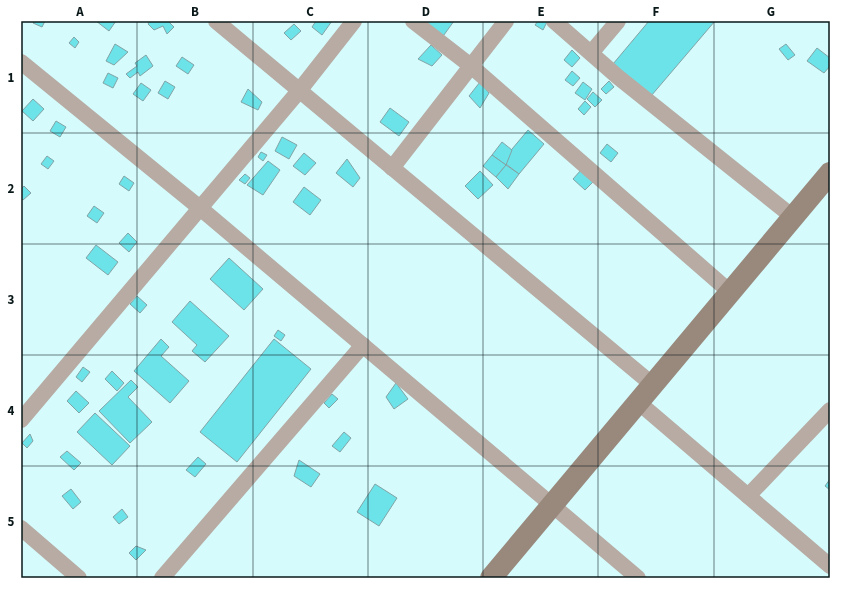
<svg xmlns="http://www.w3.org/2000/svg" width="851" height="599" font-family="'Source Sans 3',sans-serif">
<style>
.building{fill:#6ce3e9;stroke:#81a4a6}
.lines{fill:none;stroke-linecap:round;stroke-linejoin:round}
.street{stroke:#b7aba3;stroke-width:16}
.secondary{stroke:#99887c;stroke-width:22}
.grid{fill:none;stroke:#0a1819;stroke-width:1;stroke-opacity:0.55}
.neatline{fill:none;stroke:#0a1819;stroke-width:1.5}
.grid-label{font-size:13px;text-anchor:middle;font-weight:bold;fill:#0a1819}
</style>
<rect width="100%" height="100%" fill="#d5fbfd"/>
<g class="building">
<path d="M34,21h11l-3,6 -9,-4z"/>
<path d="M96,21h20l-7,10z"/>
<path d="M150,21h18l6,6 -7,7 -4,-8 -9,4 -6,-6z"/>
<path d="M316,21h16l-10,14 -10,-8z"/>
<path d="M418,21h36l-13,18z"/>
<path d="M538,21h7l2,1 -4,8 -8,-5z"/>
<path d="M649,21h66l-64,75 -38,-32z"/>
<path d="M294,24l7,7 -10,9 -7,-7z"/>
<path d="M74,37l5,5 -4,6 -6,-5z"/>
<path d="M115,44l13,8 -14,13 -8,-4z"/>
<path d="M786,44l9,11 -7,5 -9,-11z"/>
<path d="M431,45l11,10 -10,11 -14,-7z"/>
<path d="M817,48l13,10v8l-6,7 -17,-12z"/>
<path d="M572,50l8,8 -8,9 -8,-7z"/>
<path d="M146,55l7,11 -13,10 -2,-4 -8,6 -4,-4 11,-8 -2,-3z"/>
<path d="M182,57l12,8 -6,9 -12,-8z"/>
<path d="M572,71l8,7 -7,8 -8,-6z"/>
<path d="M108,73l10,5 -5,10 -10,-5z"/>
<path d="M165,81l10,6 -7,12 -10,-6z"/>
<path d="M609,81l5,6 -8,7 -5,-5z"/>
<path d="M480,82l9,11 -9,15 -11,-12z"/>
<path d="M583,82l9,7 -7,11 -10,-7z"/>
<path d="M141,83l10,7 -8,11 -10,-7z"/>
<path d="M248,89l14,13 -4,8 -17,-8z"/>
<path d="M593,92l9,8 -7,7 -8,-8z"/>
<path d="M33,99l11,10 -11,12 -11,-10z"/>
<path d="M585,101l6,6 -7,8 -6,-6z"/>
<path d="M390,108l19,14 -10,14 -19,-14z"/>
<path d="M56,121l10,6 -6,10 -10,-6z"/>
<path d="M528,130l16,14 -25,30 -17,-13z"/>
<path d="M282,137l15,8 -8,14 -14,-8z"/>
<path d="M502,142l10,8 -6,15 -14,-10z"/>
<path d="M607,144l11,9 -7,9 -11,-9z"/>
<path d="M261,152l6,3 -4,6 -5,-4z"/>
<path d="M304,153l12,10 -11,12 -12,-9z"/>
<path d="M492,155l14,10 -10,12 -13,-11z"/>
<path d="M47,156l7,5 -6,8 -7,-5z"/>
<path d="M347,159l13,19 -7,9 -17,-14z"/>
<path d="M268,161l12,9 -17,25 -16,-10z"/>
<path d="M506,165l13,9 -11,15 -12,-12z"/>
<path d="M581,170l12,12 -8,8 -12,-11z"/>
<path d="M480,171l13,14 -15,14 -13,-13z"/>
<path d="M245,174l5,4 -5,6 -6,-4z"/>
<path d="M124,176l10,7 -5,8 -10,-7z"/>
<path d="M24,186l7,7 -8,7 -2,-2v-9z"/>
<path d="M304,187l17,13 -11,15 -17,-13z"/>
<path d="M94,206l10,7 -7,10 -10,-7z"/>
<path d="M128,233l9,9 -8,10 -10,-9z"/>
<path d="M96,245l22,17 -10,13 -22,-17z"/>
<path d="M229,258l34,31 -19,21 -34,-31z"/>
<path d="M137,296l10,9 -7,8 -10,-9z"/>
<path d="M190,301l39,35 -24,26 -13,-11 5,-6 -25,-23z"/>
<path d="M278,330l7,5 -4,6 -7,-5z"/>
<path d="M161,339l8,8 -8,9 28,25 -19,22 -36,-32z"/>
<path d="M274,339l37,30 -74,93 -37,-30z"/>
<path d="M83,367l7,5 -8,10 -6,-5z"/>
<path d="M112,371l12,12 -7,8 -12,-12z"/>
<path d="M131,380l7,7 -10,10 24,25 -22,21 -31,-32z"/>
<path d="M396,383l12,16 -14,10 -8,-12z"/>
<path d="M76,391l13,12 -10,10 -12,-12z"/>
<path d="M332,394l6,5 -9,9 -5,-5z"/>
<path d="M95,413l35,33 -18,19 -35,-33z"/>
<path d="M344,432l7,6 -11,14 -8,-6z"/>
<path d="M30,434l3,7 -6,7 -5,-5z"/>
<path d="M67,451l14,12 -7,7 -14,-13z"/>
<path d="M198,457l8,7 -11,13 -9,-7z"/>
<path d="M299,460l21,14 -9,13 -17,-11z"/>
<path d="M830,479v11l-5,-4z"/>
<path d="M375,484l22,14 -18,28 -22,-14z"/>
<path d="M71,489l10,13 -8,7 -11,-13z"/>
<path d="M122,509l6,8 -9,7 -6,-7z"/>
<path d="M136,546l10,4 -10,10 -7,-7z"/>
</g>
<g class="lines">
<g class="street">
<path d="M216,21l437,364"/>
<path d="M413,21l58,45 259,226"/>
<path d="M554,21l64,56 175,140"/>
<path d="M591,53l27,-32"/>
<path d="M21,62l179,146 352,297 86,73"/>
<path d="M392,168l114,-147"/>
<path d="M638,402l192,164"/>
<path d="M21,420l278,-329 55,-70"/>
<path d="M748,496l82,-86"/>
<path d="M21,528l58,50"/>
<path d="M162,578l201,-233"/>
</g>
<path class="secondary" d="M491,578l339,-405"/>
</g>
<path class="grid" d="M137,21v557M253,21v557M368,21v557M483,21v557M598,21v557M714,21v557M21,133h809M21,244h809M21,355h809M21,466h809"/>
<rect width="851" height="599" fill="none" stroke="#ffffff" stroke-width="44"/>
<rect x="22" y="22" width="807" height="555" class="neatline"/>
<g class="grid-label">
<text x="80" y="16">A</text>
<text x="195" y="16">B</text>
<text x="310" y="16">C</text>
<text x="426" y="16">D</text>
<text x="541" y="16">E</text>
<text x="656" y="16">F</text>
<text x="771" y="16">G</text>
<text x="11" y="82">1</text>
<text x="11" y="193">2</text>
<text x="11" y="304">3</text>
<text x="11" y="415">4</text>
<text x="11" y="526">5</text>
</g>
</svg>
